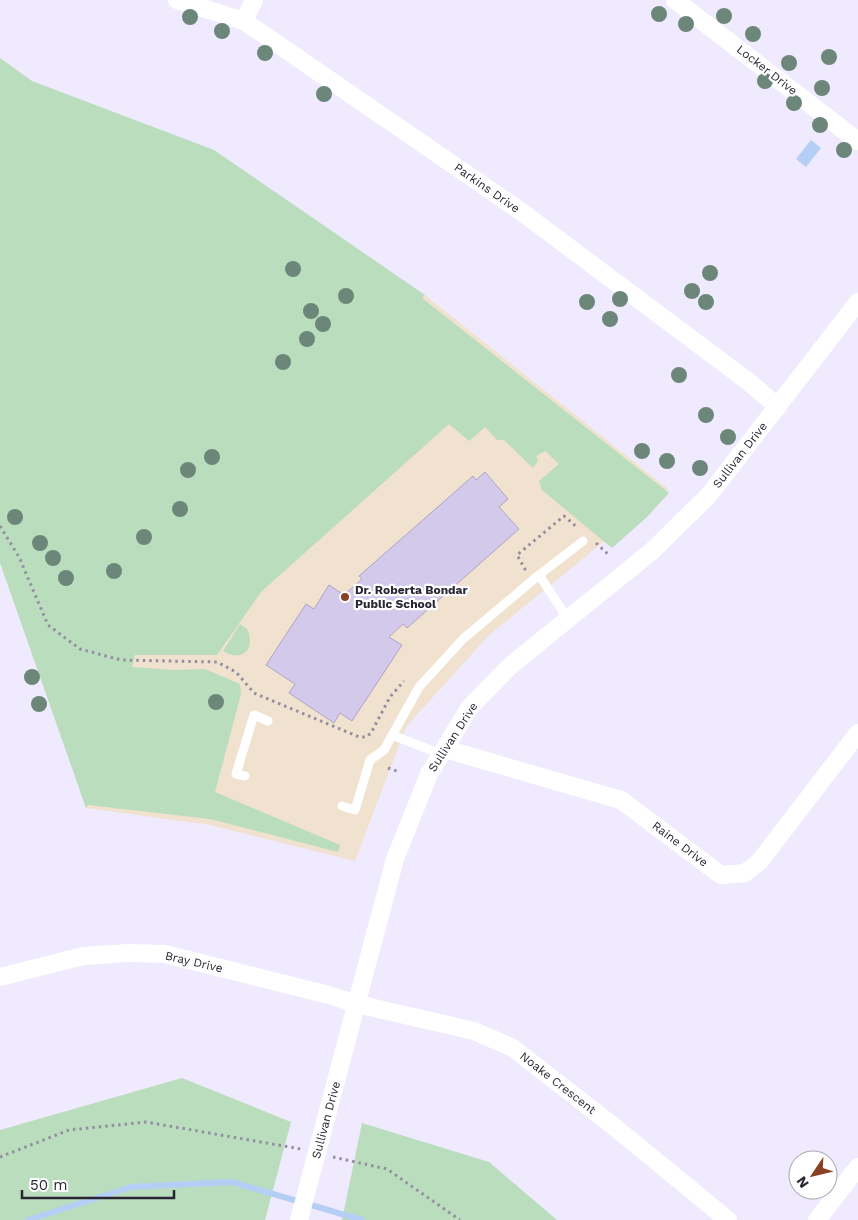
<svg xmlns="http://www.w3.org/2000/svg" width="858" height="1220" font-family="'Work Sans',sans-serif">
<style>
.education{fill:#f1e1cf}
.green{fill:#baddbd}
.water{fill:#b4cef6}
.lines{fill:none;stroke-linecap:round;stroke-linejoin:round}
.stream{stroke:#b4cef6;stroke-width:6}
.building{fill:#d3caeb;stroke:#ada5c5}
.path{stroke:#938fa0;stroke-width:3;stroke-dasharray:2.5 4;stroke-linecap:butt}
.service{stroke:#fff;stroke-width:9}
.minor{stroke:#fff;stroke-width:18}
.tree{fill:#6c877a}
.poi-dot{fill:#894123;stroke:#fff;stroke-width:2}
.labels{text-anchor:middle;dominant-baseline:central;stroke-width:4.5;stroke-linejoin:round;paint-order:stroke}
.street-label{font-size:12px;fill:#2a2734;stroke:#fff}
.poi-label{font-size:12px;font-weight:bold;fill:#2a2734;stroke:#fff;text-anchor:start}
</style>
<rect width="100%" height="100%" fill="#efeafe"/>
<path class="education" d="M425,295l243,194 -180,147 -82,91 -51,134 -145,-36 -124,-17 80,-249 138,-161z"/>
<g class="green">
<path d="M0,58l32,23 182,69 211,145 -3,3 247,195 -22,24 -35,31 -70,-58 -3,-9 20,-17 -14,-13 -9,5 2,5 -5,7 -29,-28h-7l-12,-13 -16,14 -20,-17 -188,168 -44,63h-82l-3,12 43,3 30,-1 35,15 1,10 -26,98 125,53 -2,7 -128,-33 -122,-14 -2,3 -86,-245z"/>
<path d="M240,624l7,5c10,20 -6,34 -24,22z"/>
<path d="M182,1078l109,44 -26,98h-265v-90z"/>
<path d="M362,1123l127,39 68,58h-215z"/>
</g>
<path class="water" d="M811,140l10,8 -15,19 -10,-8z"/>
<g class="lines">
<path class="stream" d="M28,1220l103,-33 101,-5 130,38"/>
</g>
<path class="building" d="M485,472l23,27 -9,8 20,22 -112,99 -4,-4 -14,13 13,8 -50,76 -12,-8 -6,10 -45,-30 6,-9 -29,-19 40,-61 8,5 15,-24 15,10 18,-16 -3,-3 114,-100 3,4z"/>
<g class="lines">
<g class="path">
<path d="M0,526l19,31 29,68 32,24 41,11 96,2 19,10 18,21 105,44h7l5,-4 19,-36 14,-16"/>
<path d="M596,543l13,12"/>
<path d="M524,570l1,-1 -8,-14 47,-39 14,12"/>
<path d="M388,768l9,3"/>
<path d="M0,1157l69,-27 77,-8 155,27"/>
<path d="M333,1157l54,12 73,51"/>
</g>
<g class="service">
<path d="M568,619l-29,-44 44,-34"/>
<path d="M392,735l49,19"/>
<path d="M245,776l-9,-2 18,-59 14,6"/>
<path d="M342,806l13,4 15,-50 14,-10 35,-63 44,-48 76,-64"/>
</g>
<g class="minor">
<path d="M177,0l67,21 275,189 230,172 29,25"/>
<path d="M675,0l183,141"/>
<path d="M244,21l10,-21"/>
<path d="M445,749l176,51 100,75 24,-2 15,-12 98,-128"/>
<path d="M0,977l83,-21 45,-3 37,1 164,41 28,9 117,27 39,17 99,77 116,95"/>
<path d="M299,1220l96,-361 34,-85 41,-67 40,-41 142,-115 57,-56 149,-193"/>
<path d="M817,1220l41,-53"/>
</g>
</g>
<g class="tree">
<circle cx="659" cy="14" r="8"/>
<circle cx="724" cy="16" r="8"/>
<circle cx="190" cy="17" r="8"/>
<circle cx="686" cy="24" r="8"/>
<circle cx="222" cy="31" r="8"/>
<circle cx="753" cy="34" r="8"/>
<circle cx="265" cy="53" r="8"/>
<circle cx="829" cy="57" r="8"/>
<circle cx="789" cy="63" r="8"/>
<circle cx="765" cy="81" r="8"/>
<circle cx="822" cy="88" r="8"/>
<circle cx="324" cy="94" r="8"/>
<circle cx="794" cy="103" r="8"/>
<circle cx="820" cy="125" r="8"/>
<circle cx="844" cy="150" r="8"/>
<circle cx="293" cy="269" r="8"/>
<circle cx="710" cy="273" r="8"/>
<circle cx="692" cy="291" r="8"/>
<circle cx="346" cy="296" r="8"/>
<circle cx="620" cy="299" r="8"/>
<circle cx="587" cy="302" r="8"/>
<circle cx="706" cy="302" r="8"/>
<circle cx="311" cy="311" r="8"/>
<circle cx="610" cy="319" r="8"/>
<circle cx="323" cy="324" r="8"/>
<circle cx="307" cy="339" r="8"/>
<circle cx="283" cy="362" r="8"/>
<circle cx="679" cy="375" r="8"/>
<circle cx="706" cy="415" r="8"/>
<circle cx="728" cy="437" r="8"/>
<circle cx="642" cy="451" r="8"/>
<circle cx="212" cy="457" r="8"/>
<circle cx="667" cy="461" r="8"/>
<circle cx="700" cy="468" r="8"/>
<circle cx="188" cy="470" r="8"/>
<circle cx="180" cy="509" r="8"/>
<circle cx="15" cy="517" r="8"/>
<circle cx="144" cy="537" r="8"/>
<circle cx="40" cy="543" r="8"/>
<circle cx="53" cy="558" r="8"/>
<circle cx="114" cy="571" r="8"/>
<circle cx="66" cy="578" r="8"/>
<circle cx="32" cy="677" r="8"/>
<circle cx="216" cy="702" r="8"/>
<circle cx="39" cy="704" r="8"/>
</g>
<circle class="poi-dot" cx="345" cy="597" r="5"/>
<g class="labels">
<g class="street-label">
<text transform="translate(767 70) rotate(38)">Locker Drive</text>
<text transform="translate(487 188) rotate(35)">Parkins Drive</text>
<text transform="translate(740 455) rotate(-52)">Sullivan Drive</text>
<text transform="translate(453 737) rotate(-57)">Sullivan Drive</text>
<text transform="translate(680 844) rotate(37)">Raine Drive</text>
<text transform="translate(194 962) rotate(13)">Bray Drive</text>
<text transform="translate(558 1083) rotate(38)">Noake Crescent</text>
<text transform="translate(326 1120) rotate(-75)">Sullivan Drive</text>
</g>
<g class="poi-label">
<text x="355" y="590">Dr. Roberta Bondar<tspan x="355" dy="14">Public School</tspan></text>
</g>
</g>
<g transform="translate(813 1175) rotate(235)"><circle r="24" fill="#ffffff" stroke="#aaa9ae"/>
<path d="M0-4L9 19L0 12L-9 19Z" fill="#894123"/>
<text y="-8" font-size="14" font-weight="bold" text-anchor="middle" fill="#2a2734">N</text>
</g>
<path d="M22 1190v8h152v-8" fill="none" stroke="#2a2734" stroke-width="2.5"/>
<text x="30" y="1190" font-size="15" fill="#2a2734" stroke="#ffffff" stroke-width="4" paint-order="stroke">50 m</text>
</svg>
